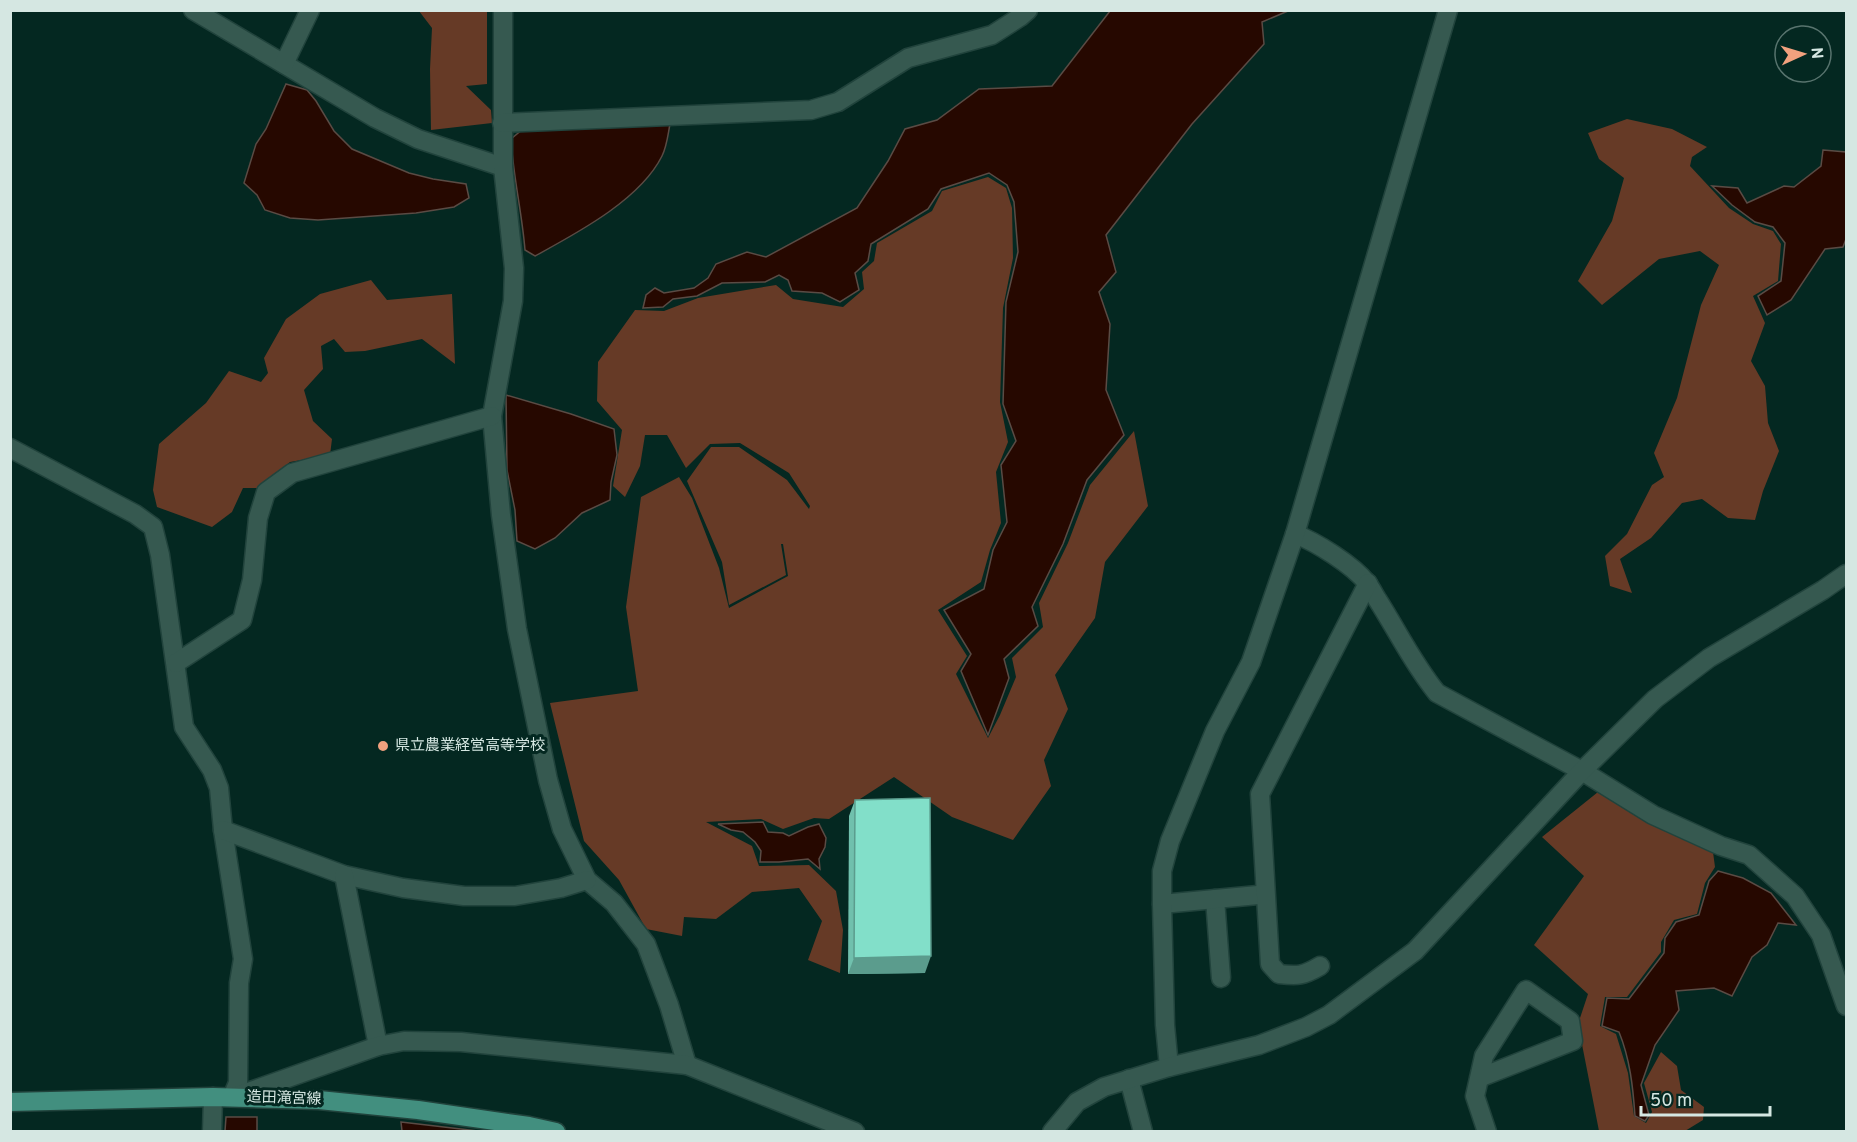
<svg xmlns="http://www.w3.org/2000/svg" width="1857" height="1142" font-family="Overpass,'Noto Sans JP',sans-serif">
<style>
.green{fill:#663a26}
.water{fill:#260800;stroke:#5a4b44;stroke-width:1.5}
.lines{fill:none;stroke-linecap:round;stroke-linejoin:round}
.minor-casing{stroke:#21433c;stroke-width:21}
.major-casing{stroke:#21433c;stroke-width:21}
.minor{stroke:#365950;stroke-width:18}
.major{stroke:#428f7f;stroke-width:18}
.wall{fill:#70c0ad}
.shaded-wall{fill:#5b9c8d}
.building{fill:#82dfc9;stroke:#5b9c8d;stroke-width:1.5}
.poi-dot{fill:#f2a17e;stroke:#042821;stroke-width:2}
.labels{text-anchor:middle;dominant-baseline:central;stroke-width:6;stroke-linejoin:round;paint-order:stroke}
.poi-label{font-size:15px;fill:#d5e7e2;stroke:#042821;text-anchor:start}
.street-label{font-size:15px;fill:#d5e7e2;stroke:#042821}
</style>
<rect width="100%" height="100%" fill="#042821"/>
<g class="green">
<path d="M419,11h68v73l-21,2 25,24 1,13 -61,7 -1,-61 2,-41z"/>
<path d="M1627,119l45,10 35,18 -15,10 -2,9 39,42 24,16 20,7 8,13 -3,37 -25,15 12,27 -14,38 14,25 3,37 11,28 -16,40 -8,29 -27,-2 -26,-19 -20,4 -31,35 -31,21 12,34 -22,-7 -5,-30 22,-22 25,-49 12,-8 -10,-24 23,-55 24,-93 18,-40 -19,-14 -41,8 -57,46 -24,-24 34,-60 12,-43 -25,-19 -11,-26z"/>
<path d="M988,177l18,11 6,20 1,50 -10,50 -3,94 8,40 -12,30 5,51 -11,27 -9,32 -43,28 29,46 -11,18 32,64 12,-23 16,-38 -4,-19 31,-31 -4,-24 29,-60 22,-58 44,-54 14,75 -43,56 -10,56 -40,57 13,34 -24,51 7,26 -38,54 -61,-23 -58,-40 -65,42 -15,-1 -31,11 -22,-10 -55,3 46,24 7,20 50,-1 27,26 7,39 -3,43 -32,-13 14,-39 -23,-33 -47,4 -36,27 -32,-2 -2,19 -36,-7 -27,-49 -35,-39 -34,-138 88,-12 -12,-84 15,-110 38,-20 13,21 27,70 10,40 59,-32 -5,-32h-2l5,31 -57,30 -7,-43 -35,-81 24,-34h28l48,33 22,29 1,-3 -21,-33 -49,-30 -30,1 -24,24 -19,-33h-22l-5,31 -15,31 -12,-11 9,-56 -25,-29 1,-39 37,-52 29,1 34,-13 78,-13 17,14 50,8 21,-18 -2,-17 12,-11 3,-18 55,-32 10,-20z"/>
<path d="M371,280l16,20 65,-6 3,70 -33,-25 -57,12 -20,1 -11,-13 -13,7 2,23 -19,21 9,31 19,18 -2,16 -40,7 -31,26h-16l-11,24 -20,15 -55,-20 -4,-17 6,-46 47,-41 23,-32 32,11 7,-9 -4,-15 22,-39 34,-25z"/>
<path d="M1598,792l115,60 2,15 -10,16 -8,31 -23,6 -13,22v10l-34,45h-22l-5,29 16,8 12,39 6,43 12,7 6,-11 -8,-29 17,-31 16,14 4,24 23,17 -1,13 -18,11h-86l-21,-107 10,-30 -54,-49 50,-69 -42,-39z"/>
</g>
<g class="water">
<path d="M1110,11h178l-26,11 2,22 -72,80 -86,111 10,37 -17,20 11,32 -4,66 18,45 -37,45 -24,64 -31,63 6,19 -34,33 5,19 -21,57 -27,-64 10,-17 -27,-44 40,-21 9,-39 14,-28 -6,-57 15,-24 -13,-37 3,-102 12,-50 -4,-50 -7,-17 -18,-12 -48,16 -13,20 -57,35 -3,17 -13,12 4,17 -19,12 -18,-9 -30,-2 -4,-11 -9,-5 -14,7 -43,1 -25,13 -24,3 -10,8 -20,1 3,-13 9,-7 9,5 30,-5 14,-10 8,-14 31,-12 19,5 91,-49 31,-47 17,-32 32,-9 42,-31 73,-3z"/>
<path d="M286,84l21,6 9,11 18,30 18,18 57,24 24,6 33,5 3,14 -15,9 -38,6 -98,7 -28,-2 -25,-8 -8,-15 -13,-12 12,-39 10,-15z"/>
<path d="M670,124c-2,10 -3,22 -8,32 -22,44 -85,77 -127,100l-10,-6c-3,-38 -12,-74 -14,-111l12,-10z"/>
<path d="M1823,150l23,2v87l-3,8 -18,2 -34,51 -24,15 -9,-19 23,-15 4,-38 -12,-16 -18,-5 -23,-17 -20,-19 26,2 9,15 37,-17 10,1 27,-21z"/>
<path d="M506,395l65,19 43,15 3,26 -6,27 -1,18 -28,13 -27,25 -20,11 -18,-8 -2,-31 -8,-40z"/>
<path d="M763,822l5,10 15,1 6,3 19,-9 11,-3 7,14 -1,9 -6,12 1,10 -12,-10 -29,3h-19l1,-11 -6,-9 -12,-10 -12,-2 -13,-6z"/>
<path d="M1718,871l25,7 28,15 25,32 -18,-2 -11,22 -15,12 -20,39 -18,-8 -38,3 3,19 -24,35 -14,40 8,30 -4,6 -10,-5c-2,-29 -5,-57 -16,-84l-17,-6 5,-28 22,1 35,-46 1,-15 11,-16 23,-7 10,-34z"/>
<path d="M226,1117h31v14h-32z"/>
<path d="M401,1122l77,9h-76z"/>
</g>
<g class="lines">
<defs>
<g id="minor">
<path d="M193,10l182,108 43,21 85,28"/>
<path d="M503,10v157l11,101 -1,33 -21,115 9,99 16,114 31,151 14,49 25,51 27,23 32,41 23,61 18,60"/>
<path d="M284,64l26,-54"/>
<path d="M502,123l309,-13 27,-8 70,-44 84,-23 28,-18 8,-7"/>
<path d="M10,448l125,66 18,13 7,28 24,172 28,43 7,18 4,42 20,129 -4,24 -1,100 -6,14"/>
<path d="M1295,534c21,8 58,31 72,49 4,5 7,11 10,16 20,31 36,65 60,94l145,78 71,44 68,31 28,9 46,41 26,39 25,71"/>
<path d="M176,663l66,-43 10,-40 6,-62 8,-26 26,-19 200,-57"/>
<path d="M223,830l121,45 59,13 61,8h51l46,-8 26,-8"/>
<path d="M344,875l34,171"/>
<path d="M1215,899l6,79"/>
<path d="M1162,904l96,-9"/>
<path d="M1320,966c-17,10 -22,10 -41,8l-9,-10 -10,-170 108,-211"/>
<path d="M1169,1067l-4,-42 -3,-121v-33l8,-30 45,-110 36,-69 44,-128 153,-524"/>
<path d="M1479,1078l94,-37 -3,-20 -44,-31 -42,66 -9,40 12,36"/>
<path d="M1129,1079l14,53"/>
<path d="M234,1097l144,-51 26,-5 57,1 226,23 168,67"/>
<path d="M212,1132l1,-35"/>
<path d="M1052,1132l25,-30 27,-15 65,-20 90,-22 47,-18 23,-12 86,-64 167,-180 73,-72 54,-41 114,-68 23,-16"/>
</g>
<path id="major" d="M10,1102l203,-5 106,3 99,10 111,16 27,6"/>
</defs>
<use href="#minor" class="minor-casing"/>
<use href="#major" class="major-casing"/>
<use href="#minor" class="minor"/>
<use href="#major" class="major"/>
</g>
<path class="wall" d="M855,800l70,173 -77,1 1,-158z"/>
<path class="shaded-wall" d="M931,956l-6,17 -77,1 6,-16z"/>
<path class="building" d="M930,798l1,158 -77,2 1,-158z"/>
<circle class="poi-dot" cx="383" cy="746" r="6"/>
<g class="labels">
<g class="poi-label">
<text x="395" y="746">県立農業経営高等学校</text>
</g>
<g class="street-label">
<text transform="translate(284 1099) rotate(2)">造田滝宮線</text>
</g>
</g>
<rect width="1857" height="1142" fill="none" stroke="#d5e7e2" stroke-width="24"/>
<g transform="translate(1803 54) rotate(86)"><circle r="28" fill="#042821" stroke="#58746e" stroke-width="1.5"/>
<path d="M0-4.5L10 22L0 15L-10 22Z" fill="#f2a17e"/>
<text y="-9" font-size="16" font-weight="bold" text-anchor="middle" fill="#d5e7e2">N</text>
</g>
<path d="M1641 1106v9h129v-9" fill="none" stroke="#d5e7e2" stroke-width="3"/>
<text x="1650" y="1106" font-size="18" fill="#d5e7e2" stroke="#042821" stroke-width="4.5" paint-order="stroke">50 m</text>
</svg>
